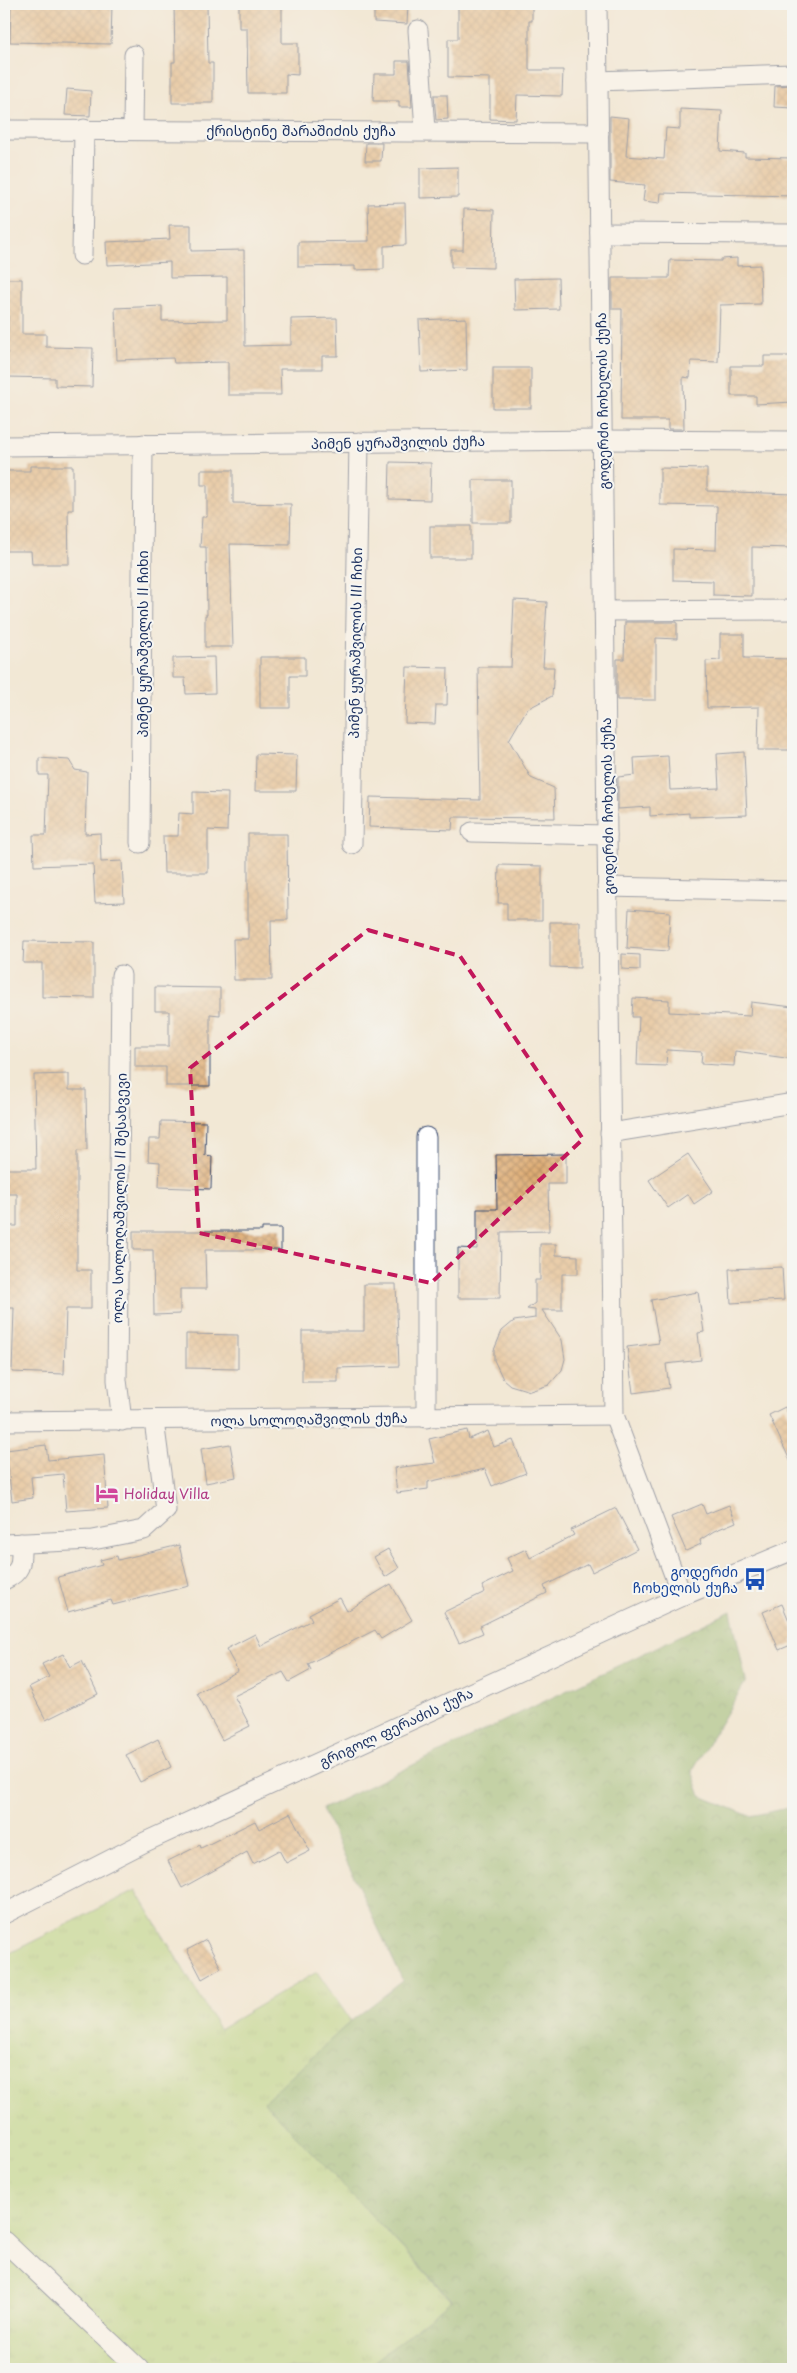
<svg xmlns="http://www.w3.org/2000/svg" width="797" height="2373" font-family="'Playpen Sans','Noto Sans Georgian',sans-serif">
<style>
.grass{fill:url(#grass-tufts);stroke:#66826e}
.forest{fill:url(#forest-crowns);stroke:#547265}
.building{fill:url(#building-cross-hatch)}
.lines{fill:none;stroke-linecap:round;stroke-linejoin:round}
.minor-casing{stroke:#3b4b70;stroke-width:21}
.minor{stroke:#fff;stroke-width:19}
.marked{fill:none;stroke:#c2185b;stroke-width:4;stroke-dasharray:10 6;stroke-linejoin:round}
.labels{text-anchor:middle;dominant-baseline:central;stroke-width:4;stroke-linejoin:round;paint-order:stroke}
.street-label{font-size:14px;fill:#1b2f5e;stroke:#f6f6f2}
.hotel-label{font-size:14px;fill:#b23c85;stroke:#f6f6f2;text-anchor:start}
.transit-label{font-size:14px;fill:#164399;stroke:#f6f6f2;text-anchor:end}
</style>
<defs>
<pattern id="grass-tufts" width="24" height="20" patternUnits="userSpaceOnUse" patternTransform="scale(1.25)"><rect width="24" height="20" fill="#b0d47d"/><path d="M3 7l-1-3M5 7V3M7 7l1-3M15 17l-1-3M17 17v-4M19 17l1-3" fill="none" stroke="#97b66e"/></pattern>
<pattern id="forest-crowns" width="20" height="18" patternUnits="userSpaceOnUse" patternTransform="scale(1.25)"><rect width="20" height="18" fill="#8cb66c"/><path d="M2 6a3 3 0 1 1 6 0M12 15a3 3 0 1 1 6 0" fill="none" stroke="#72945c"/></pattern>
<pattern id="building-cross-hatch" width="8" height="8" patternUnits="userSpaceOnUse" patternTransform="scale(1.25)"><rect width="8" height="8" fill="#dfad75"/><path d="M0 0l8 8M0 8l8-8" fill="none" stroke="#b48d63"/></pattern>
</defs>
<rect width="100%" height="100%" fill="#f6f6f2"/>
<filter id="ink" filterUnits="userSpaceOnUse"><feTurbulence type="fractalNoise" baseFrequency=".02" numOctaves="2"/><feDisplacementMap in="SourceGraphic" scale="10" xChannelSelector="R" yChannelSelector="G"/><feConvolveMatrix kernelMatrix="1 2 1 2 8 2 1 2 1" color-interpolation-filters="sRGB"/></filter>
<filter id="wash" filterUnits="userSpaceOnUse"><feTurbulence type="fractalNoise" baseFrequency=".0096" numOctaves="4" result="noise"/><feDisplacementMap in="SourceGraphic" scale="20" xChannelSelector="R" yChannelSelector="G"/><feGaussianBlur stdDeviation="1.12" result="paint"/><feColorMatrix in="noise" values="0 0 0 0 0 0 0 0 0 0 0 0 0 0 0 0 0 1.4 0 .05"/><feComposite in="paint" operator="in"/></filter>
<g filter="url(#wash)">
<rect width="100%" height="100%" fill="#f2e8d5"/>
<path class="grass" d="M136,1890l83,139 98,-57 34,49 -86,81 187,199 -87,68h-361v-413z"/>
<path class="forest" d="M731,1611l15,70 -54,90 9,25 49,20 43,-9v562h-428l87,-69 -188,-198 87,-81 52,-40 -81,-172z"/>
<g id="blocks">
<g class="building">
<path d="M11,4h101l-1,40 -101,-2z"/>
<path d="M174,4h33l1,59h5v40h-41v-41h3z"/>
<path d="M239,4h43v39h16v32l-12,-1v19h-38l-1,-65h-8z"/>
<path d="M374,4h34l-1,20 -33,-2z"/>
<path d="M458,4h74v17h-3v49h34l-1,26 -45,-1 -1,25 -26,-1v-41l-42,-1v-38h10z"/>
<path d="M396,61h13l3,46h-13v-6h-26l1,-27h22z"/>
<path d="M793,85v23l-19,-1 1,-21z"/>
<path d="M67,89l24,2 -1,25 -25,-1z"/>
<path d="M434,95h13l1,24 -12,1z"/>
<path d="M680,109l42,2 -2,40 25,2v4l48,1v38l-132,-3 -1,10 -17,-2 2,-16 -35,-3v-66l19,2 -3,38 38,3 2,-31 14,1z"/>
<path d="M366,143h16l-1,18h-16z"/>
<path d="M458,167v30l-38,1v-30z"/>
<path d="M405,203l1,42 -22,1v23l-29,1v-4l-57,1v-25l71,-1 -1,-37z"/>
<path d="M464,209l30,1 -1,58 -42,-1v-17h12z"/>
<path d="M169,225h22v26l53,-1 1,96 46,-1v-26l46,-1 1,38h-16v13h-42l1,26h-53v-33l-54,1 -1,-5 -56,2 -2,-52 47,-2v15l65,-1v-43l-57,1v-16l-63,3 -1,-23 64,-3z"/>
<path d="M737,258v8l23,-1 1,39 -41,1 -2,57 -27,-1 -1,17 -7,-1 1,52h-16v-9h-47l1,-111h-10v-31h57l1,-18 51,1v-2z"/>
<path d="M558,278l1,31 -44,1 -1,-31z"/>
<path d="M4,279h18v55h24v13l47,1 -1,39 -37,-1v-8l-48,-1 1,-61h-4z"/>
<path d="M466,318l1,52 -46,2 -2,-52z"/>
<path d="M764,356h29v46l-37,2v-8h-25v-30h33z"/>
<rect x="493" y="368" width="38" height="40"/>
<path d="M390,462l41,1 -1,37 -41,-1z"/>
<path d="M30,466h43v44h-5l1,54h-37l-1,-13h-27v-80h26z"/>
<path d="M660,468l47,1v22l86,3v54l-41,-1v49l-39,-1v-14l-40,-1v-31l43,1 1,-44 -57,-1z"/>
<path d="M201,470h32v33l58,1 -1,41 -60,-1 3,103h-28v-32h2l-1,-68h-6l2,-30h5v-32h-6z"/>
<rect x="473" y="480" width="38" height="43"/>
<rect x="430" y="526" width="41" height="32"/>
<path d="M514,600l33,2 -4,65h11l-2,29 -25,13 -18,31 22,38 23,10 1,30 -102,-1 -1,13 -83,-3 1,-30 110,3 -2,-133h33z"/>
<path d="M625,622h52v17l-21,-1v62h-39v-41h7z"/>
<path d="M720,634h24v24l49,1v91h-35l1,-43 -52,1 -1,-47 14,-1z"/>
<path d="M214,657l1,36 -29,1 -1,-16h-12v-20z"/>
<path d="M260,657h45v19h-15v32h-30z"/>
<path d="M407,667l41,1 -1,37h-11l-1,19 -30,-1z"/>
<path d="M744,752l3,63 -58,2v-4l-39,3v-9l-32,2v-32l17,-2 -1,-17 34,-2 2,34 49,-2 -2,-34z"/>
<path d="M256,754l41,1 -1,36h-41z"/>
<path d="M39,758l30,2 6,10 12,2 -2,62 15,-1 1,29 21,-1 2,41 -29,1 -2,-39 -59,2 -1,-31h13l2,-60h-9z"/>
<path d="M193,792l35,1 -1,38 -19,-1v43h-44l-1,-37h15l1,-23 14,1z"/>
<path d="M248,834h39l1,86h-17l1,60h-38l-1,-41h15z"/>
<path d="M499,865l43,1v54h-35v-17h-9z"/>
<path d="M629,909l41,3 -2,39 -41,-3z"/>
<path d="M550,922h30v46l-30,-1z"/>
<path d="M24,941l70,1v56l-52,-1v-34h-19z"/>
<path d="M622,954l18,1v15l-18,-1z"/>
<path d="M155,987l65,1v27l-10,-1v72h-44v-19h-31v-21h34v-35h-14z"/>
<path d="M633,998l36,2v12l81,4 1,-14 42,5v52l-58,-8 -1,15 -33,-2 1,-12 -35,-2 -1,16 -29,-1 2,-48h-7z"/>
<path d="M69,1074v16h17l1,60 -10,1v119h14v39h-25l-2,65 -52,-2 2,-64h-10v-82h13v-32h-13v-25h32l-2,-94z"/>
<path d="M161,1121l45,1 -1,33 7,1 -1,33 -52,-2 1,-25 -12,-1 1,-22h11z"/>
<path d="M566,1154v30h-18l1,47 -48,1 -1,66h-42v-50l19,1v-40h20l-1,-54z"/>
<path d="M688,1154l25,37 -19,13 -6,-10 -20,14 -19,-28z"/>
<path d="M262,1228h19v22h-76l1,39h-26v25l-26,1 -1,-65h-20v-19h129z"/>
<path d="M540,1244h16v11l22,1v18h-16v36h-20l20,30 3,19 -3,11 -13,15 -19,6 -20,-6 -7,-6 -9,-19v-10l8,-19 12,-10 21,-3v-8l-8,-1 8,-6v-23h5z"/>
<path d="M782,1267l2,33 -53,3 -2,-34z"/>
<path d="M364,1284h32l3,82 -61,2v14h-36v-51h62z"/>
<path d="M698,1292l6,40 -6,1 3,27 -35,4 3,24 -36,5 -6,-46 32,-4 -8,-43z"/>
<path d="M186,1334l52,1v34l-52,-1z"/>
<path d="M785,1407l8,17v43l-24,-52z"/>
<path d="M467,1430l2,9 19,-8 6,16 19,-7 13,33 -34,13 -7,-17 -57,13v7l-31,4 -3,-25 41,-5 -6,-24z"/>
<path d="M230,1444l6,33 -30,6 -5,-34z"/>
<path d="M46,1445l2,15 56,-5 4,53 -42,3 -3,-37 -32,3 2,21 -21,3 -6,-51z"/>
<path d="M702,1504l4,10 23,-9 7,17 -22,9 -14,9 1,4 -15,7 -15,-34z"/>
<path d="M616,1508l21,41 -45,23 -4,-8 -44,22 3,7 -67,33 3,7 -24,10 -15,-31 41,-20 -3,-6 31,-15 -6,-13 19,-9 4,9 44,-23 -3,-5z"/>
<path d="M179,1545l10,41 -76,19 -2,-5 -43,12 -10,-35 44,-12 -2,-5 17,-4 1,4z"/>
<path d="M388,1549l11,19 -14,9 -11,-20z"/>
<path d="M391,1584l21,36 -31,19 -6,-9 -67,34 3,6 -22,12 -6,-10 -49,24 16,30 -28,14 -25,-47 41,-22 -12,-22 29,-15 6,12 51,-26 -3,-6 31,-16 7,13z"/>
<path d="M782,1604l11,26v14l-14,6 -16,-38z"/>
<path d="M63,1654l7,13 12,-6 16,33 -52,26 -17,-33 20,-10 -7,-13z"/>
<path d="M158,1739l13,28 -31,15 -14,-27z"/>
<path d="M290,1813l20,38 -24,12 -7,-13 -26,14 -6,-12 -65,36 -14,-27 32,-16 1,3 54,-27 4,8z"/>
<path d="M206,1940l15,28 -19,11 -15,-29z"/>
</g>
</g>
</g>
<g filter="url(#ink)">
<use href="#blocks" fill-opacity="0" stroke="#3b4b70" stroke-width="1"/>
<g class="lines">
<defs>
<g id="minor">
<path d="M597,4l17,1411 68,181"/>
<path d="M418,30l7,100"/>
<path d="M598,81l195,-7"/>
<path d="M4,130l595,3"/>
<path d="M133,130l1,-75"/>
<path d="M600,233l193,1"/>
<path d="M82,255l2,-126"/>
<path d="M4,446l598,-6 191,1"/>
<path d="M604,611l189,-1"/>
<path d="M472,832l135,3"/>
<path d="M140,843l3,-399"/>
<path d="M352,844l7,-402"/>
<path d="M607,887l186,4"/>
<path d="M121,975l-4,405 5,41"/>
<path d="M610,1133l183,-30"/>
<path d="M426,1418v-281"/>
<path d="M4,1421l610,-6"/>
<path d="M4,1544l89,-4 51,-10 22,-20 -12,-89"/>
<path d="M4,1580c19,-9 17,-17 17,-37"/>
<path d="M4,1914l141,-72 537,-246 111,-46"/>
<path d="M4,2241l135,128"/>
</g>
</defs>
<use href="#minor" class="minor-casing"/>
<use href="#minor" class="minor"/>
</g>
</g>
<path d="M0 0H797V2373H0ZM368,930l92,26 123,183 -152,144 -232,-50 -9,-165z" fill="#f2e8d5" fill-opacity=".55" fill-rule="evenodd"/>
<path class="marked" d="M368,930l92,26 123,183 -152,144 -232,-50 -9,-165z"/>
<defs>
<symbol id="hotel-bare" viewBox="-9 -9 18 18"><path d="M-6-4.5h1.5V1H6V5H4.5V3h-9V5H-6ZM-4 0a1.8 1.8 0 1 1 3.6 0ZM.5 0V-2.5h3Q6-2.5 6 0Z" fill="#d1479c" stroke="#f6f6f2" stroke-width="2.5" paint-order="stroke"/></symbol>
<symbol id="bus-bare" viewBox="-9 -9 18 18"><path d="M-5-6H5V4H4V6H2V4H-2V6H-4V4H-5ZM-3.5-4V0h7V-4ZM-3.5 1.2v1.5H-2V1.2ZM2 1.2v1.5H3.5V1.2Z" fill="#1a4fb4" stroke="#f6f6f2" stroke-width="2.5" paint-order="stroke"/></symbol>
</defs>
<g fill-rule="evenodd">
<use href="#hotel-bare" x="91" y="1477" width="32" height="32"/>
<use href="#bus-bare" x="739" y="1563" width="32" height="32"/>
</g>
<g class="labels">
<g class="street-label">
<text x="301" y="130">ქრისტინე შარაშიძის ქუჩა</text>
<text transform="translate(602 401) rotate(-91)">გოდერძი ჩოხელის ქუჩა</text>
<text transform="translate(398 442) rotate(-1)">პიმენ ყურაშვილის ქუჩა</text>
<text transform="translate(355 643) rotate(-89)">პიმენ ყურაშვილის III ჩიხი</text>
<text transform="translate(142 644) rotate(-90)">პიმენ ყურაშვილის II ჩიხი</text>
<text transform="translate(607 806) rotate(-91)">გოდერძი ჩოხელის ქუჩა</text>
<text transform="translate(119 1198) rotate(-89)">ოლა სოლოღაშვილის II შესახვევი</text>
<text transform="translate(309 1419) rotate(-1)">ოლა სოლოღაშვილის ქუჩა</text>
<text transform="translate(396 1727) rotate(-25)">გრიგოლ ფერაძის ქუჩა</text>
</g>
<g class="hotel-label">
<text x="124" y="1493">Holiday Villa</text>
</g>
<g class="transit-label">
<text x="738" y="1571">გოდერძი<tspan x="738" dy="16">ჩოხელის ქუჩა</tspan></text>
</g>
</g>
<rect width="797" height="2373" fill="none" stroke="#f6f6f2" stroke-width="20"/>
</svg>
